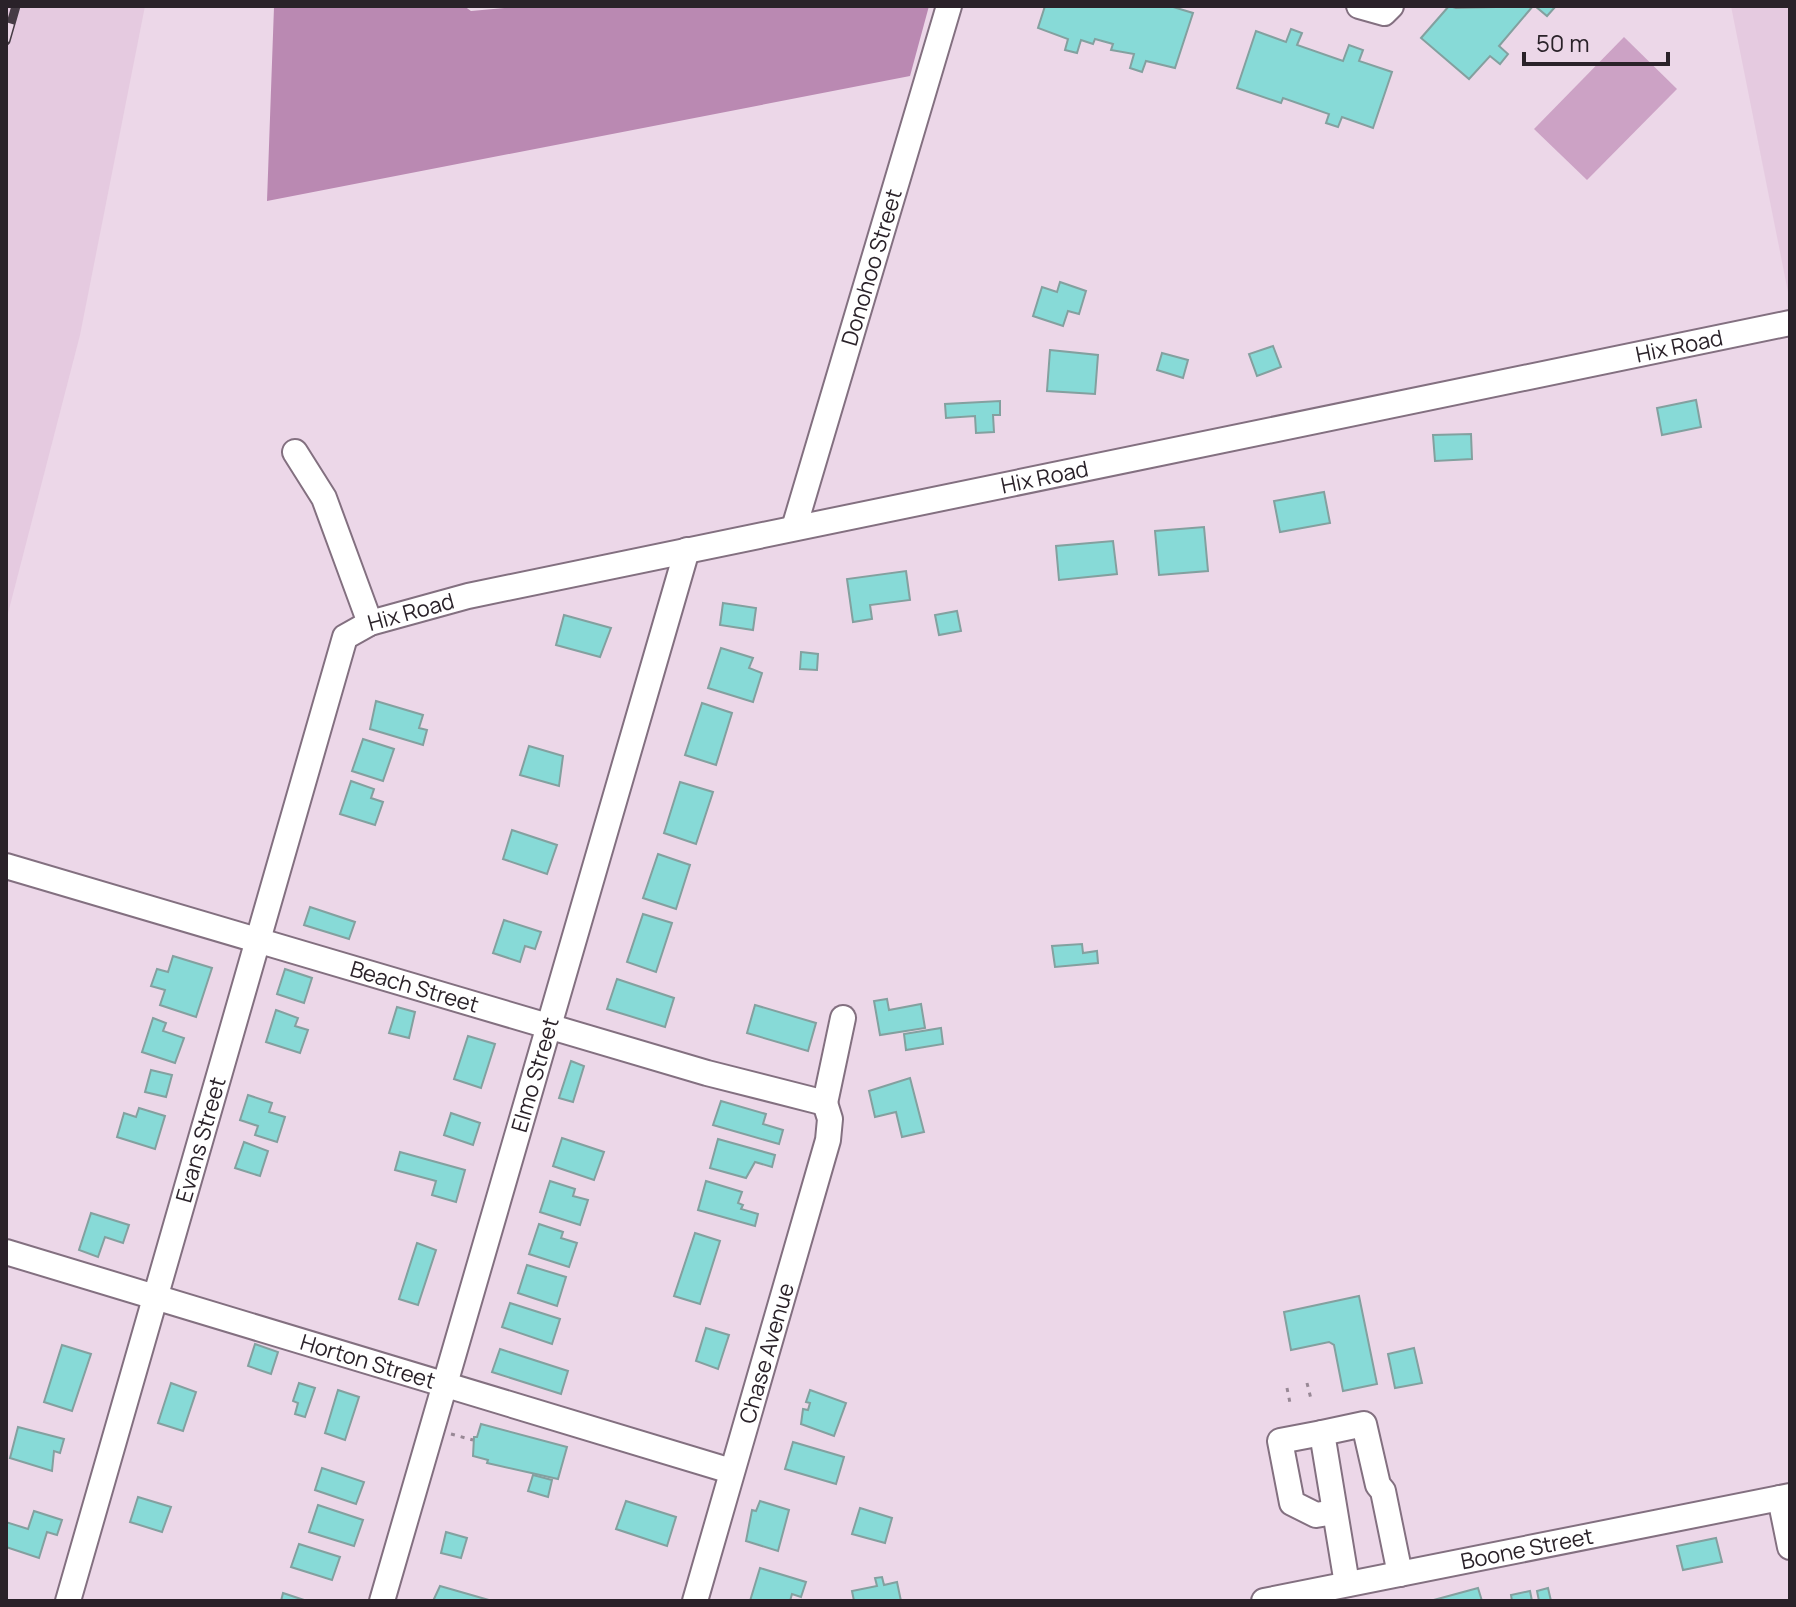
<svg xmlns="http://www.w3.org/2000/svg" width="1796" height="1607" font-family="Manrope,sans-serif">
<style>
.built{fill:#e5cae0}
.green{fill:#cca2c5}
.forest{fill:#ba89b2}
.building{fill:#87dad7;stroke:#83a09f;stroke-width:2}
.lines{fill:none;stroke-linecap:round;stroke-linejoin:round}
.minor-casing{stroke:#837080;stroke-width:28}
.path{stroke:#988895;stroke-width:3;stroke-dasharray:4 6;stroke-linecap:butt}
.minor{stroke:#fff;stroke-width:24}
.rail-casing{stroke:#463c45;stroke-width:9}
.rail{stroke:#ecd7e8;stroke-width:6;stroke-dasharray:18;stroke-linecap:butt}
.labels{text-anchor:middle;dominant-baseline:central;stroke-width:8;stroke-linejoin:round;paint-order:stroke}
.street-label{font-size:22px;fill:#2a2229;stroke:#ecd7e8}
</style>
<rect width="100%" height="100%" fill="#ecd7e8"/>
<g class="built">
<path d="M6,6h139l-65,329 -74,286z"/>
<path d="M1731,6h59v296z"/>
</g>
<path class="green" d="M1624,37l53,52 -90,91 -53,-51z"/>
<path class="forest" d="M464,6l7,5 54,-5h404l-19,70 -643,125 7,-194z"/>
<g class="building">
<path d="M1045,6h125l23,7 -18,55 -29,-7 -4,11 -12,-4 4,-14 -23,-4 2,-6 -18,-5 -2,5 -12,-4 -4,13 -12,-3 3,-11 -30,-11z"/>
<path d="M1449,6l7,2 77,-2 -34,40 9,8 -8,10 -10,-8 -21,23 -48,-41z"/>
<path d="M1535,6h21l-9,10z"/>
<path d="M1291,29l11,4 -5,12 46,16 6,-16 14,5 -4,11 33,11 -19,56 -31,-11 -4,10 -12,-4 3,-9 -46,-16 -2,5 -44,-15 19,-57 30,11z"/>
<path d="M1060,282l26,9 -7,23 -11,-3 -5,15 -30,-10 9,-29 15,5z"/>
<path d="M1273,346l8,21 -24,9 -8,-22z"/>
<path d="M1050,350l48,5 -3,39 -48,-3z"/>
<path d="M1162,353l26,7 -5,18 -26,-8z"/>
<path d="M1696,400l5,27 -39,8 -5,-27z"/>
<path d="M1000,401v14h-7l1,17 -18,1 -1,-17 -29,2 -1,-14z"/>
<path d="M1471,434l1,25 -37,2 -2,-26z"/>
<path d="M1324,492l6,31 -50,9 -6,-31z"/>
<path d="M1204,527l4,44 -49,4 -4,-44z"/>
<path d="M1113,541l4,33 -58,6 -3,-34z"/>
<path d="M906,571l4,29 -40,5 2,14 -19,3 -6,-43z"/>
<path d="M723,603l33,5 -3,22 -33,-5z"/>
<path d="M957,611l4,20 -22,4 -4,-20z"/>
<path d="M564,615l47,13 -11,29 -44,-12z"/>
<path d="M721,648l32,10 -4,10 13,5 -9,29 -45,-14z"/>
<path d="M801,652l17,2 -1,16 -17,-1z"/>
<path d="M376,701l47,14 -4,13 8,2 -4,15 -53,-16z"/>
<path d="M702,703l30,10 -16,52 -31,-10z"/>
<path d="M363,739l31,10 -11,32 -31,-10z"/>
<path d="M529,746l34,10 -4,30 -39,-11z"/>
<path d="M351,781l23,8 -3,9 12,4 -8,23 -35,-11z"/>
<path d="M680,782l33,10 -17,52 -32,-11z"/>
<path d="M512,830l45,15 -10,29 -44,-15z"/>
<path d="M658,854l32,11 -14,44 -33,-11z"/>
<path d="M310,907l45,15 -6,17 -45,-14z"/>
<path d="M643,914l29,9 -16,49 -29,-10z"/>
<path d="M504,920l37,12 -6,17 -10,-3 -5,16 -27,-9z"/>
<path d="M1082,944l1,9 14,-2 1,12 -43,4 -3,-21z"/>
<path d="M173,956l39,12 -16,49 -36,-12 5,-15 -14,-4 6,-17 11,3z"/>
<path d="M285,969l27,9 -8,25 -27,-9z"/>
<path d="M617,979l57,19 -9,29 -58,-18z"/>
<path d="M887,999l2,11 32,-6 4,24 -45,7 -6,-34z"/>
<path d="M755,1005l61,18 -8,28 -61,-18z"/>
<path d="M397,1007l18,5 -6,26 -20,-5z"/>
<path d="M276,1010l22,8 -3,8 13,4 -8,23 -34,-11z"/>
<path d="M153,1018l13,5 -3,8 21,7 -9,25 -33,-11z"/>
<path d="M941,1028l2,16 -37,6 -2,-16z"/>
<path d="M468,1036l27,8 -14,44 -27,-9z"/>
<path d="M571,1061l13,5 -11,36 -14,-4z"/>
<path d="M151,1070l21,5 -6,22 -21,-5z"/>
<path d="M910,1078l14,54 -22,5 -6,-25 -21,5 -6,-26z"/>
<path d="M248,1095l24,8 -3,9 16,5 -8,25 -22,-7 3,-9 -18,-6z"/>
<path d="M721,1101l45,13 -3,10 20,6 -4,14 -66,-19z"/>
<path d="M139,1108l26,8 -10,33 -38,-12 7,-24 12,4z"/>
<path d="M451,1113l29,10 -7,22 -29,-10z"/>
<path d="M562,1138l42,14 -10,28 -41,-14z"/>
<path d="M718,1139l57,16 -3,12 -17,-5 -9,16 -36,-10z"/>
<path d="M244,1142l24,9 -8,25 -25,-8z"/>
<path d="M400,1152l65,18 -9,32 -24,-7 4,-14 -41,-11z"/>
<path d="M550,1181l25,8 -2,7 15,4 -8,25 -40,-13z"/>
<path d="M706,1181l36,11 -4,11 5,2 -2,4 17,5 -3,12 -57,-16z"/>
<path d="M91,1213l38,12 -6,18 -18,-6 -7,20 -19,-7z"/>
<path d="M539,1224l24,8 -2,6 16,5 -8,24 -40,-13z"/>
<path d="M695,1233l25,8 -20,63 -26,-8z"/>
<path d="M417,1243l19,7 -18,55 -19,-6z"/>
<path d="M527,1265l39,12 -9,29 -39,-13z"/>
<path d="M1359,1296l18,88 -34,7 -9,-46 -5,-3 -38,8 -7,-38z"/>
<path d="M510,1303l50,16 -8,25 -50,-17z"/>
<path d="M706,1328l23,7 -11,34 -22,-8z"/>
<path d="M255,1344l23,8 -7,22 -23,-8z"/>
<path d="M62,1345l29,9 -19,57 -28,-9z"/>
<path d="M1414,1348l8,35 -27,5 -7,-34z"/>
<path d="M500,1349l68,22 -7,23 -69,-22z"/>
<path d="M171,1383l25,9 -13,39 -25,-8z"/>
<path d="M299,1383l16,5 -10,29 -10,-3 3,-11 -5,-2z"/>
<path d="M338,1390l21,7 -14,43 -20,-7z"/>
<path d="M810,1390l36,13 -12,33 -33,-12 2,-15 5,1 2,-7 -4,-1z"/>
<path d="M481,1424l86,23 -9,32 -71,-16 1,-3 -15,-4 1,-19h3z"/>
<path d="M18,1427l46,12 -4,14 -6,-2 -2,20 -42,-13z"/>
<path d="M793,1442l51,15 -8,27 -51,-15z"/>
<path d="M322,1468l42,14 -8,22 -41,-14z"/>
<path d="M533,1475l19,5 -4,17 -20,-6z"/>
<path d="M138,1497l33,10 -9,25 -32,-10z"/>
<path d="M626,1501l50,16 -9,29 -51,-17z"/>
<path d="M760,1501l29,9 -11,41 -32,-10 6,-31 4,1z"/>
<path d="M318,1505l45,15 -9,26 -45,-14z"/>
<path d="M860,1508l32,10 -7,25 -33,-9z"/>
<path d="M34,1511l28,9 -5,15 -10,-3 -8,26 -33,-11v-25l22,7z"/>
<path d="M446,1532l21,6 -6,20 -20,-5z"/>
<path d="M1716,1538l6,24 -39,8 -6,-24z"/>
<path d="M299,1544l41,13 -8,23 -41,-13z"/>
<path d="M760,1568l46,14 -5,15 -9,-3 -2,7h-40z"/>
<path d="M882,1577l2,8 13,-3 4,19h-47l-2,-10 25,-5 -2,-8z"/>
<path d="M440,1586l49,14v1h-56z"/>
<path d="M1478,1588l4,13h-52z"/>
<path d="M1548,1588l3,13h-12l-2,-10z"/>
<path d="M1530,1591l2,10h-20l-1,-6z"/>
<path d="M283,1593l24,8h-26z"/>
</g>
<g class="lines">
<defs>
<g id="minor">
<path d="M1359,6l25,7 7,-7"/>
<path d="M295,452l29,46 46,125"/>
<path id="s1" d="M794,528l155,-522"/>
<path id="s2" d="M6,866l701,207 118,30"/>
<path d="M825,1103l18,-85"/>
<path id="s3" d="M6,1252l725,219"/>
<path d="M1322,1433l-42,8 12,62 24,12 18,-3"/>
<path d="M1780,1498l10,49"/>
<path d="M1347,1584l-25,-151 42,-9 14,61 5,6 17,83"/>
<path id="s4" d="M68,1601l277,-964 25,-14 98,-27 1322,-273"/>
<path id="s5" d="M382,1601l305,-1051"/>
<path id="s6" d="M695,1601l133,-461 2,-21 -5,-16"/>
<path id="s7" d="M1264,1601l526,-105"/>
</g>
</defs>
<use href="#minor" class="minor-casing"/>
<g class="path">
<path d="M1307,1383l4,16"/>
<path d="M1287,1388l3,15"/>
<path d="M451,1434l22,6"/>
</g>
<use href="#minor" class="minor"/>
<defs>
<path id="rail" d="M6,41l10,-35"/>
</defs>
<use href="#rail" class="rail-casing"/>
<use href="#rail" class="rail"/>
</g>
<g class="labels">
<g class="street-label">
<text stroke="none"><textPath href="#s1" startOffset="272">Donohoo Street</textPath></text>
<text stroke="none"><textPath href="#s4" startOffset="2370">Hix Road</textPath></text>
<text stroke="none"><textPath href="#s4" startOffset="1722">Hix Road</textPath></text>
<text stroke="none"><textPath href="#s4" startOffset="1074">Hix Road</textPath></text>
<text stroke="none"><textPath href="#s2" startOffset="426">Beach Street</textPath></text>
<text stroke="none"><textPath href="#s5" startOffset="548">Elmo Street</textPath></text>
<text stroke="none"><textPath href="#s4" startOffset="480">Evans Street</textPath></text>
<text stroke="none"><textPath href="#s6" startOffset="258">Chase Avenue</textPath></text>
<text stroke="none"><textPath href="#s3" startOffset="378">Horton Street</textPath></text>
<text stroke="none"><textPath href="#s7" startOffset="268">Boone Street</textPath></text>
</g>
</g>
<rect width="1796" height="1607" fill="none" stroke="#2a2229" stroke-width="16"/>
<path d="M1524 52v12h144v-12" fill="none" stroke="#2a2229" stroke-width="4"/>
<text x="1536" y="52" font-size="24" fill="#2a2229" stroke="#ecd7e8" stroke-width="6" paint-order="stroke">50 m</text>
</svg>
